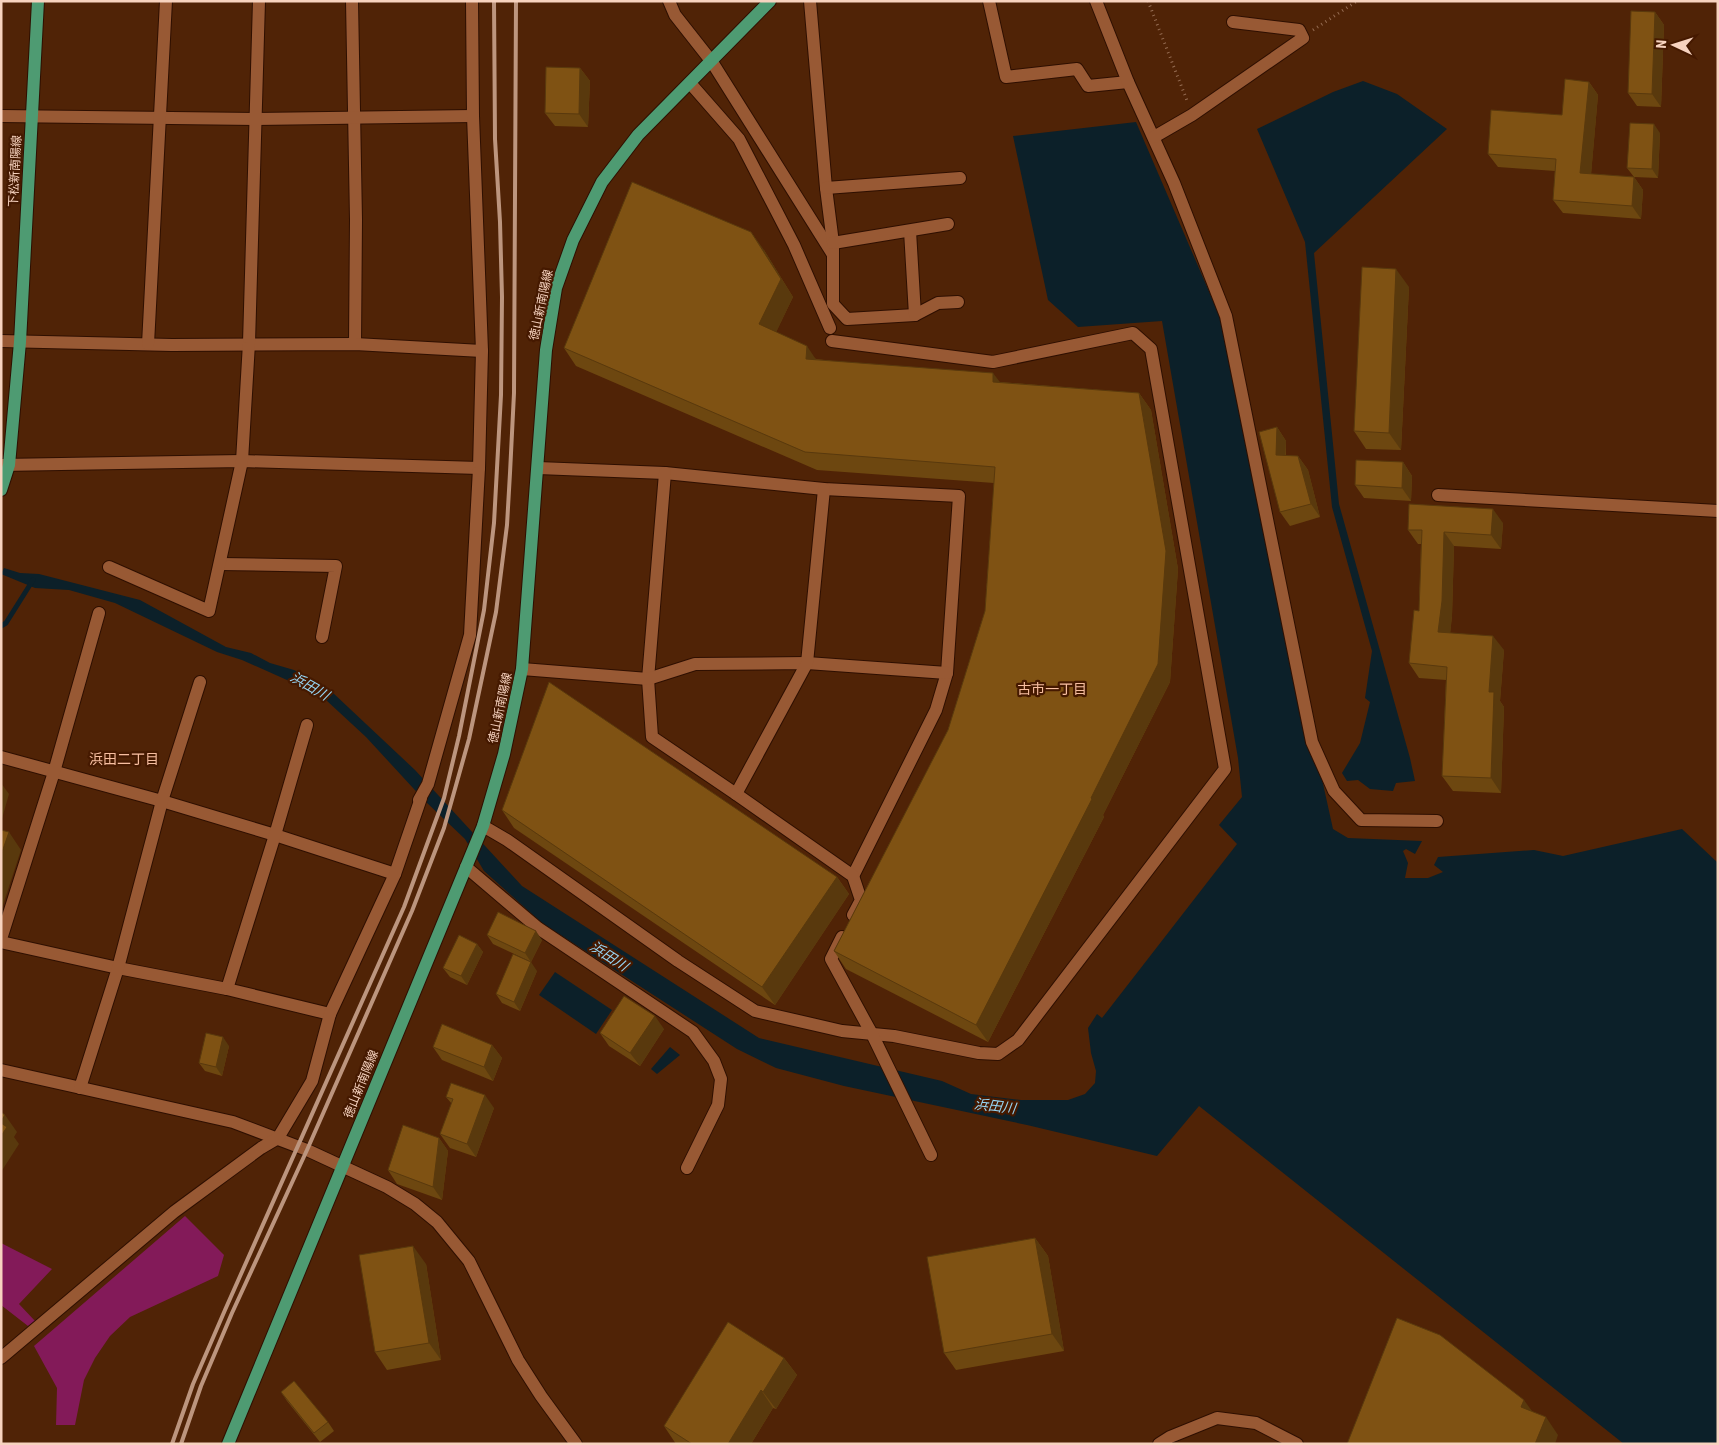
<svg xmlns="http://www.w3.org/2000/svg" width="1719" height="1445" font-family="'Roboto Condensed','Noto Sans JP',sans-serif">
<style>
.green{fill:#831a59}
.water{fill:#0c2029}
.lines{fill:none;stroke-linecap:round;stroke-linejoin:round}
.stream{stroke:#0c2029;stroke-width:5}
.minor-casing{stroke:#2e0f00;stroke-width:14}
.major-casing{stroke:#2e0f00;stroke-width:14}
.path{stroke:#966d53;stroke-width:3;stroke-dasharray:1 4;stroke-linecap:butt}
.minor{stroke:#985934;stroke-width:12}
.major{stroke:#4e9b72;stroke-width:12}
.rail{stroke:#bc957e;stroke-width:4}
.wall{fill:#6d4710}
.shaded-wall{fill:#59390d}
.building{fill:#7f5213;stroke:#59390d}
.labels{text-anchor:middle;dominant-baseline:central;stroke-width:4.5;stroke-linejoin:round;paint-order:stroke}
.street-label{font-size:12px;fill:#f7d3bf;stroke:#451900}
.water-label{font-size:14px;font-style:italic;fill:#96d4f2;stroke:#451900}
.neighbourhood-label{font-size:14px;fill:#f7bea0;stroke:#451900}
</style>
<rect width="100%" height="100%" fill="#502306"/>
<g class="green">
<path d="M185,1216l39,39 -6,21 -88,41 -20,19 -15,22 -11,22 -9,45h-19l1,-37 -23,-42z"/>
<path d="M1,1243l51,26 -33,35 16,17 -7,5 -27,-21z"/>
</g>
<g class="water">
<path d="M1363,81l34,13 50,35 -133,124 25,251 71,254 5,23 -19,2 -3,8 -23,-2 -12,-9 -11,1 -5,-8 18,-30 10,-41 -5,-4 7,-47 -40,-144 -27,-265 -48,-113 76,-37z"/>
<path d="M1136,122l84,195 113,512 15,9 74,3 -7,13 -9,-5 -3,2 5,12 -3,15h23l15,-6 -9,-7 4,-8 96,-7 29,6 119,-27 36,34v581h-94l-425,-338 -42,50 -130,-31 -183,-39 -68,-18 -39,-19 -195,-126 -58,-52 -19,-32 -40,-38 -59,-64 -40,-37 -39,-20 -45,-20 -25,-8 -102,-49 -46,-13 -34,-2 -34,-14 3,-6 16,5 19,1 101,26 86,47 25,6 19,10 24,7 38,22 83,78 107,116 237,152 183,43 29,13 50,6h47l17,-6 10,-11 1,-12 -5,-18 -3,-25 9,-14 5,4 135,-174 -18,-19 23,-28 -4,-39 -76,-437 -84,6 -30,-27 -35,-164z"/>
<path d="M555,972l57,38 -16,24 -57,-39z"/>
<path d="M670,1047l10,8 -23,19 -6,-5z"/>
</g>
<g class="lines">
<path class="stream" d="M1,626l5,-3 27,-43"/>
<defs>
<g id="minor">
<path d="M352,1l4,219 -1,124"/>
<path d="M669,1l6,14 37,47 120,191"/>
<path d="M810,1l16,187 7,55v61l14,15 68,-4 23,-12 20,-1"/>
<path d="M989,1l17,76 71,-8 11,17 40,-4"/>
<path d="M1096,1l32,81 46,101 52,133 86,426 22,49 27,29 76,1"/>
<path d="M690,83l49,56 55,106 36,83"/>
<path d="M1,116l255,3 217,-3"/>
<path d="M1154,137l38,-22 111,-77 -4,-8 -66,-8"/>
<path d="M826,188l134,-10"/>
<path d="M910,231l5,84"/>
<path d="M833,243l115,-19"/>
<path d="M1,341l171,4 183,-1 127,7"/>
<path d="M148,344l18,-343"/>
<path d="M1,465l241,-4 237,7"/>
<path d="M538,468l127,5 159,16 135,7 -12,177 -11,37 -83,166"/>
<path d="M665,473l-17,206 4,58 84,57 117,82 8,24 -8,15"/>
<path d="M1438,495l280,16"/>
<path d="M220,564l116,2 -14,71"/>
<path d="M109,567l100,44 33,-150 7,-118 10,-342"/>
<path d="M522,669l126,10 47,-15 112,-1 140,10"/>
<path d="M1,757l161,44 113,34 120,39"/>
<path d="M736,794l71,-131 17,-174"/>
<path d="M419,800l9,-16 42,-149 9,-167 3,-117 -9,-235 -1,-115"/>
<path d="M483,826l24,14 171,121 77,50 87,20 52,5 85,17 19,1 20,-14 207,-271 -74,-420 -18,-16 -140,29 -161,-21"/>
<path d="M466,867l72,61 155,104 21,29 7,18 -3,26 -31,63"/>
<path d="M842,937l-11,22 41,75 59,121"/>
<path d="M1,939l53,-167 45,-159"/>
<path d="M1,942l117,26 109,21 103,25"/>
<path d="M227,989l48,-154 32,-110"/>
<path d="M1,1070l232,52 74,28 80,37 28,17 22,18 32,39 49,99 23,36 35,48"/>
<path d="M80,1088l38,-120 44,-167 38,-119"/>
<path d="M1,1358l173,-146 87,-64 17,-10 34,-57 18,-67 65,-140 26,-76"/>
<path d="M1159,1444l11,-7 47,-19 39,5 41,21"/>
</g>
<g id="major">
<path d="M1,490l8,-25 11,-123 18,-341"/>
<path d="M228,1444l255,-618 21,-72 18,-85 24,-319 10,-62 17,-48 29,-58 36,-47 132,-134"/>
</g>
</defs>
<use href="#minor" class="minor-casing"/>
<use href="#major" class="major-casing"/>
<g class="path">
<path d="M1148,1l40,102"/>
<path d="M1313,30l44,-29"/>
</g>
<use href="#minor" class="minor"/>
<use href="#major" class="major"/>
<g class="rail">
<path d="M172,1444l21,-60 32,-74 179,-403 40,-109 15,-62 25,-126 10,-87 7,-128 1,-98 -2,-75 -5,-83 -1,-138"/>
<path d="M181,1444l20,-58 31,-73 75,-163 105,-239 32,-83 25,-89 27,-127 11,-87 3,-52 4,-80 2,-392"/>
</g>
</g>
<g class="wall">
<path d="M1655,12l9,13 -3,82 -24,-1 -9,-13z"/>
<path d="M580,68l10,13 -2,46 -33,-1 -10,-13z"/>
<path d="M1589,82l9,13 -7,79 43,3 -7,-9 33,-35 -2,45 -24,-1 9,13 -2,29 -78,-6 -10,-13 2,-29 -57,-4 -10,-13 74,-39z"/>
<path d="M764,250l29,47 -17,35 40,27 184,23 139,11 12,17 27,159 -8,113 -67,133 1,2 -116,225 -142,-73 -12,-18 114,-221 37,-119 9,-128 -177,-13 -241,-104 -12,-18z"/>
<path d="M1409,287l-8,163 -35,-1 -12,-18z"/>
<path d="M1277,427l9,14v15h12l10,14 12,47 -30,9 -10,-14z"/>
<path d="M1403,462l9,14 -1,25 -47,-3 -9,-13z"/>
<path d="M1503,523l-2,26 -47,-3 -2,70 -2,17 54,17 -4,51 4,6 -3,86 -48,-2 -11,-15 4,-96 -27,-2 -10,-15 10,-52 2,-67h-3l-10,-14z"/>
<path d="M502,810l335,67 12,17 -74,111 -261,-177z"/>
<path d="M487,935l55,5 -11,22 -38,-18z"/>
<path d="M477,944l6,8 -16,33 -17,-8 -7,-9z"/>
<path d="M537,971l-17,40 -18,-8 -6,-9z"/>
<path d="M664,1029l-24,37 -31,-20 -9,-13z"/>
<path d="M492,1045l10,13 -9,23 -51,-21 -9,-13z"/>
<path d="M229,1046l-7,30 -17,-5 -6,-8z"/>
<path d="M446,1097l48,11 -18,49 -26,-9 -10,-14 12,-30z"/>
<path d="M439,1138l9,13 -6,49 -45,-16 -9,-14z"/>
<path d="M1035,1238l13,18 16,95 -108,19 -12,-17z"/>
<path d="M426,1264l15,96 -54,10 -12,-18z"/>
<path d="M784,1358l13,17 -21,34 -3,-1 -22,36h-75l-12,-18z"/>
<path d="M281,1392l47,30 6,9 -14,11 -33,-41z"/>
</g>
<g class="shaded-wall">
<path d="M1655,12l9,13 -3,82 -9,-13z"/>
<path d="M580,68l10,13 -2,46 -9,-13z"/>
<path d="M1589,82l9,13 -8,92 -10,-14z"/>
<path d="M1654,124l6,9 -2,45 -6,-9z"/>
<path d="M1634,177l9,13 -2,29 -9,-13z"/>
<path d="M751,232l13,18 29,47 -21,44 -13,-17z"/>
<path d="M1396,269l13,18 -8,163 -12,-17z"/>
<path d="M807,346l12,18 -13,-5z"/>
<path d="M993,373l13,17 -13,-8z"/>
<path d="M1139,393l12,17 27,159 -8,113 -67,133 1,2 -116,225 -12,-17 115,-227z"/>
<path d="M1277,427l9,14 -1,28 -9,-14z"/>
<path d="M1298,456l10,14 12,47 -9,-13z"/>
<path d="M1403,462l9,14 -1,25 -9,-13z"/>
<path d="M1493,509l10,14 -2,26 -10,-14z"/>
<path d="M1444,532l10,14 -2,70 -3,30 -11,-14z"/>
<path d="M1493,636l11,14 -4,51 4,6 -3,86 -10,-15 -2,-86z"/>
<path d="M1,783l8,11 -8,28z"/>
<path d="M9,832l12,18 -20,61v-56z"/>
<path d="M837,877l12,17 -74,111 -13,-18z"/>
<path d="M536,931l6,9 -11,22 -6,-9z"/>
<path d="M477,944l6,8 -16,33 -6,-9z"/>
<path d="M531,962l6,9 -17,40 -6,-9z"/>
<path d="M655,1016l9,13 -24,37 -10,-13z"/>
<path d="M223,1037l6,9 -7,30 -6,-9z"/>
<path d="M492,1045l10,13 -9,23 -9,-14z"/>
<path d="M485,1095l9,13 -18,49 -9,-13z"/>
<path d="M5,1115l12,17 -3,5 5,7 -18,28v-51z"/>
<path d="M439,1138l9,13 -6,49 -9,-13z"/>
<path d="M1035,1238l13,18 16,95 -12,-17z"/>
<path d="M413,1246l13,18 15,96 -12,-17z"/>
<path d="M784,1358l13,17 -21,34 -13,-17z"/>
<path d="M761,1390l12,18 -22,36h-23z"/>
<path d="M1524,1400l13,18 -16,-11z"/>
<path d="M1546,1417l12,18 -3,9h-20z"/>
</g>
<g class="building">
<path d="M1631,11l24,1 -3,82 -24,-1z"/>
<path d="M546,67l34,1 -1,46 -34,-1z"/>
<path d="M1565,79l24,3 -9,91 54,4 -2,29 -79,-6 3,-41 -68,-5 3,-44 71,5z"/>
<path d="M1630,123l24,1 -2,45 -25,-1z"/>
<path d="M632,182l119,50 30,47 -22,45 48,22 -1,13 187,14v9l146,11 27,158 -8,113 -67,134 1,1 -116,226 -142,-74 114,-221 37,-119 10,-144 -190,-15 -241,-104z"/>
<path d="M1362,267l34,2 -7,164 -35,-2z"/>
<path d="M1277,427l-1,28 22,1 13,48 -31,8 -21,-80z"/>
<path d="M1356,460l47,2 -1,26 -47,-3z"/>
<path d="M1409,504l84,5 -2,26 -47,-3 -2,69 -4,31 55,4 -4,56h5l-3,86 -49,-2 5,-109 -38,-4 5,-53 5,1 3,-81h-14z"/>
<path d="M549,682l288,195 -75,110 -260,-177z"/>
<path d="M1,830l8,2 -8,23z"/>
<path d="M498,912l38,19 -11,22 -38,-18z"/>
<path d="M459,935l18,9 -16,32 -18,-8z"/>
<path d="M513,954l18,8 -17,40 -18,-8z"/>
<path d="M624,996l31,20 -25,37 -30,-20z"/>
<path d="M442,1024l50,21 -8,22 -51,-20z"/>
<path d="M206,1033l17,4 -7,30 -17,-4z"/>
<path d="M451,1083l34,12 -18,49 -27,-10 13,-35 -7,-2z"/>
<path d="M1,1112l4,3 -4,6z"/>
<path d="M1,1123l6,4 -6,9z"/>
<path d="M403,1125l36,13 -6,49 -45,-17z"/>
<path d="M1035,1238l17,96 -108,19 -17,-96z"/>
<path d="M413,1246l16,97 -54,9 -16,-97z"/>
<path d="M1397,1318l43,17 84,65 -3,7 25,10 -11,27h-188z"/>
<path d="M728,1322l56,36 -21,34 -2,-2 -33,54h-36l-28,-18z"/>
<path d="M294,1381l34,41 -14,11 -33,-41z"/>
</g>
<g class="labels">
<g class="street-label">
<text transform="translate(15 171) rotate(-87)">下松新南陽線</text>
<text transform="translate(541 305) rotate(-78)">徳山新南陽線</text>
<text transform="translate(500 708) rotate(-78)">徳山新南陽線</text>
<text transform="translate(361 1084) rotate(-68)">徳山新南陽線</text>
</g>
<g class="water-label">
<text transform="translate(310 686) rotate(30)">浜田川</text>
<text transform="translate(609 956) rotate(33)">浜田川</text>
<text transform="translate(995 1106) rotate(7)">浜田川</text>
</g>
<g class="neighbourhood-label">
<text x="1052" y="689">古市一丁目</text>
<text x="124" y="759">浜田二丁目</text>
</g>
</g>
<rect width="1719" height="1445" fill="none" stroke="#f7d3bf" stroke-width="5"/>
<g transform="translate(1674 45) rotate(274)" stroke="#451900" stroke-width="4" paint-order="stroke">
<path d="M0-4L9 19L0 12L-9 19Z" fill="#f7d3bf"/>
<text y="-8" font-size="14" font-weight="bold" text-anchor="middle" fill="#f7d3bf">N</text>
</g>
</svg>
